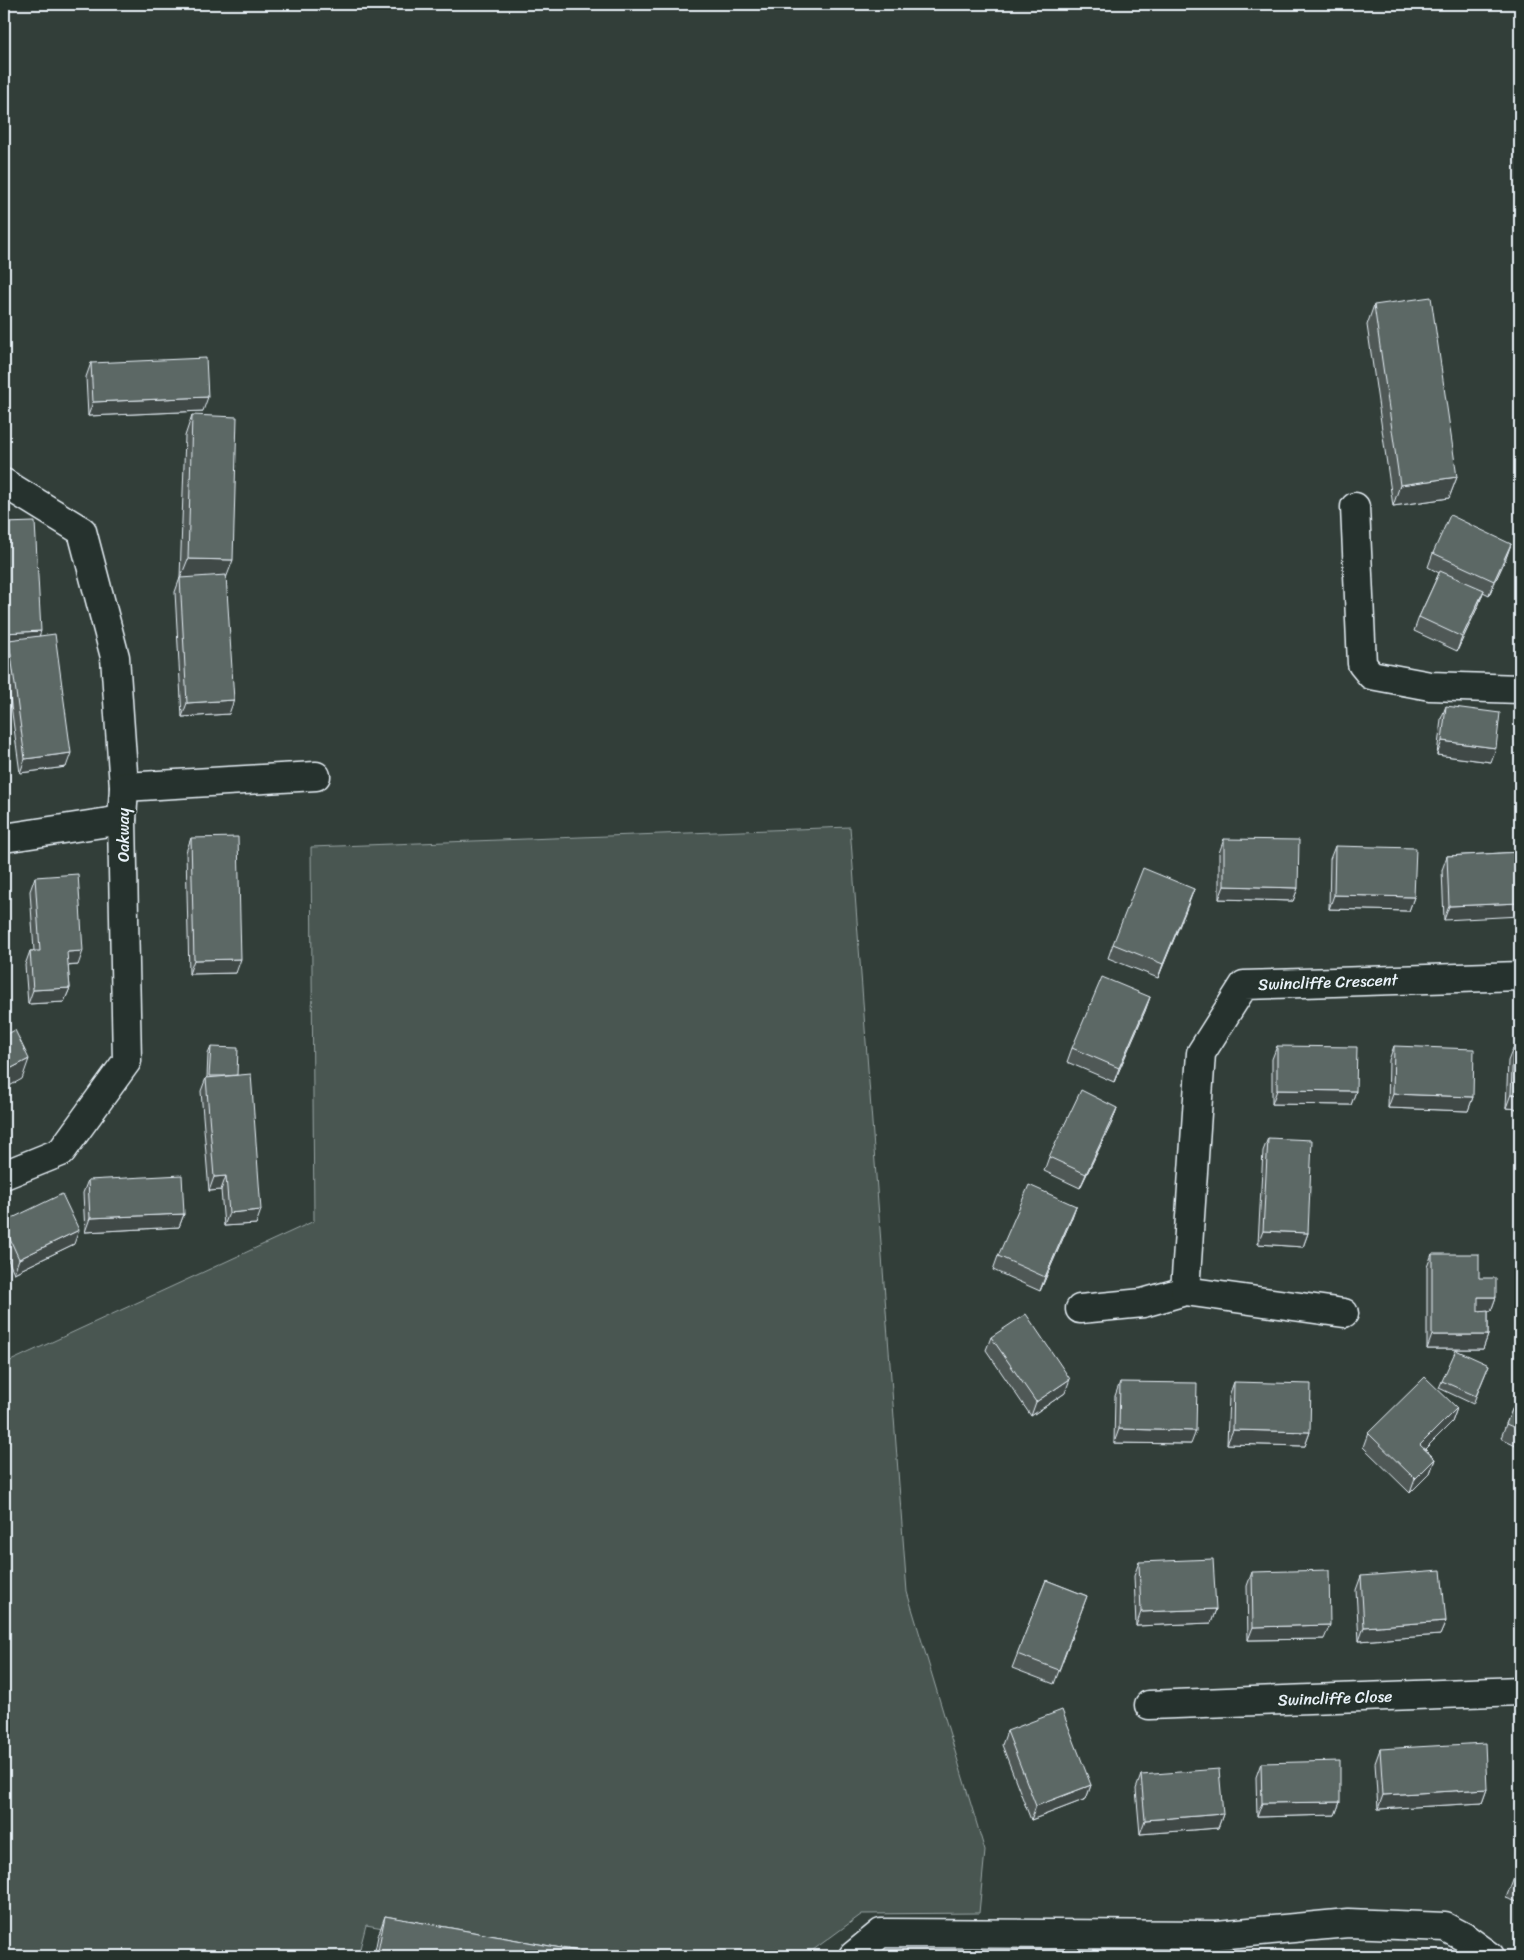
<svg xmlns="http://www.w3.org/2000/svg" width="1524" height="1960" font-family="Sriracha,sans-serif">
<style>
.green{fill:#495651;stroke:#98a4a4}
.lines{fill:none;stroke-linecap:round;stroke-linejoin:round}
.minor-casing{stroke:#e8f1f8;stroke-width:31}
.minor{stroke:#26332d;stroke-width:28}
.wall{fill:#4f5957;stroke:#e8f1f8}
.shaded-wall{fill:#404947;stroke:#e8f1f8}
.building{fill:#5c6865;stroke:#e8f1f8}
.labels{text-anchor:middle;dominant-baseline:central;stroke-width:4.5;stroke-linejoin:round;paint-order:stroke}
.street-label{font-size:16px;fill:#e8f1f8;stroke:#26332d}
</style>
<rect width="100%" height="100%" fill="#323e39"/>
<filter id="ink" filterUnits="userSpaceOnUse"><feTurbulence type="fractalNoise" baseFrequency=".02" numOctaves="2"/><feDisplacementMap in="SourceGraphic" scale="10" xChannelSelector="R" yChannelSelector="G"/><feConvolveMatrix kernelMatrix="1 2 1 2 8 2 1 2 1" color-interpolation-filters="sRGB"/></filter>
<g filter="url(#ink)">
<path class="green" d="M850,827l57,765 78,259 -6,62 -117,1 -57,42h-263l-176,-31 -8,31h-354v-592l310,-143 -3,-374z"/>
<g class="lines">
<defs>
<g id="minor">
<path d="M4,483l78,48 33,126 9,130 -2,33 5,241 -66,91 -57,23"/>
<path d="M1355,507l7,157 9,11 59,11 90,3"/>
<path d="M124,787l192,-11"/>
<path d="M4,838l118,-18"/>
<path d="M1080,1309l63,-6 42,-12"/>
<path d="M1344,1313l-159,-22 16,-238 43,-68 276,-9"/>
<path d="M1149,1705l371,-14"/>
<path d="M853,1956l28,-23 336,2 131,-12 97,4 19,10 26,19"/>
</g>
</defs>
<use href="#minor" class="minor-casing"/>
<use href="#minor" class="minor"/>
</g>
<g class="wall">
<path d="M1374,305l83,172 -8,21 -56,8 -26,-181z"/>
<path d="M91,363l112,48 -115,5 -2,-39z"/>
<path d="M192,415l34,163 3,136 -47,3 -7,-125 5,-14 5,-142z"/>
<path d="M1520,505v15l-1,-11z"/>
<path d="M4,523l36,113 26,131 -46,6 -16,-120 3,-7h-3z"/>
<path d="M1511,544l-5,14 -17,37 -6,-3 -4,12 -22,47 -43,-20 5,-14 20,-44 -11,-6 5,-14z"/>
<path d="M1446,706l45,56 -54,-7 4,-36z"/>
<path d="M191,838l45,135 -47,1 -3,-122z"/>
<path d="M1224,839l74,49 -5,13 -74,-2v-46z"/>
<path d="M1335,846l79,51 -5,14 -80,-2 1,-50z"/>
<path d="M1520,852l-76,68 -2,-50 5,-14z"/>
<path d="M35,877l43,88 -10,1 2,22 -6,14 -36,2 -3,-39 5,-14h4l-4,-60z"/>
<path d="M1194,889l-36,89 -50,-20 5,-14z"/>
<path d="M1150,997l-5,14 -31,71 -47,-20 5,-14z"/>
<path d="M1277,1046l79,45 -5,14 -79,-1v-45z"/>
<path d="M1394,1046l79,51 -5,14 -80,-3 1,-48z"/>
<path d="M211,1047l26,28 19,149 -32,2 -3,-36 -12,1 -8,-100 5,-13 1,-1 1,-23z"/>
<path d="M1513,1048h7v61l-14,-1 2,-47z"/>
<path d="M1117,1108l-5,14 -32,66 -36,-17 5,-14z"/>
<path d="M1268,1138l40,95 -5,14 -45,-3 5,-93z"/>
<path d="M88,1180l96,34 -5,13 -94,5 -2,-39z"/>
<path d="M1076,1206l-5,14 -31,71 -47,-21 5,-14z"/>
<path d="M4,1222l70,22 -60,29 -10,-22z"/>
<path d="M1432,1254l47,24 17,19 -5,14h-3v24l-5,14h-56v-82z"/>
<path d="M991,1337l74,56 -34,23 -45,-66z"/>
<path d="M1489,1365l-16,39 -34,-16 3,-7z"/>
<path d="M1120,1382l71,62 -77,-1 1,-47z"/>
<path d="M1234,1382l76,50 -5,14 -78,-2 2,-48z"/>
<path d="M1520,1391v56l-19,-9 5,-14z"/>
<path d="M1457,1408l-5,14 -27,27 10,10 -5,14 -20,20 -47,-46 5,-14z"/>
<path d="M1139,1562l77,47 -5,14 -75,3 -2,-50z"/>
<path d="M1252,1572l72,67 -76,1 -1,-54z"/>
<path d="M1361,1576l85,45 -6,14 -81,6 -3,-51z"/>
<path d="M1046,1580l41,16 -33,88 -42,-16z"/>
<path d="M1007,1731l84,54 -5,14 -55,21 -29,-75z"/>
<path d="M1380,1749l107,40 -5,14 -104,6 -3,-46z"/>
<path d="M1261,1763l79,39 -5,13 -78,2 -1,-40z"/>
<path d="M1141,1775l82,39 -5,14 -78,6 -4,-45z"/>
<path d="M1520,1861v42l-14,-5z"/>
<path d="M385,1916l220,40h-231l4,-20z"/>
</g>
<g class="shaded-wall">
<path d="M208,397l-5,14 -115,5 5,-14z"/>
<path d="M1457,477l-8,21 -56,8 7,-21z"/>
<path d="M1511,544l-5,14 -17,37 5,-14z"/>
<path d="M188,559l45,1 -8,21 -45,-2z"/>
<path d="M1484,590l-5,14 -22,47 5,-14z"/>
<path d="M41,631l-5,14 -27,-5 -2,6h-3v-13z"/>
<path d="M234,700l-5,14 -47,3 5,-14z"/>
<path d="M1442,741l54,7 -5,14 -54,-7z"/>
<path d="M71,753l-5,14 -46,6 5,-14z"/>
<path d="M1224,886l74,2 -5,13 -74,-2z"/>
<path d="M1194,889l-5,14 -31,75 5,-14z"/>
<path d="M1334,895l80,2 -5,14 -80,-2z"/>
<path d="M1520,903v13l-76,4 5,-14z"/>
<path d="M83,951l-5,14 -16,1 5,-14z"/>
<path d="M241,959l-5,14 -47,1 5,-14z"/>
<path d="M70,988l-6,14 -36,2 5,-14z"/>
<path d="M1150,997l-5,14 -31,71 5,-14z"/>
<path d="M29,1059l-7,20 -18,10v-17z"/>
<path d="M1277,1090l79,1 -5,14 -79,-1z"/>
<path d="M1393,1094l80,3 -5,14 -80,-3z"/>
<path d="M1511,1094l9,1v14l-14,-1z"/>
<path d="M1117,1108l-5,14 -32,66 6,-14z"/>
<path d="M226,1176l-5,14 -12,1 5,-14z"/>
<path d="M1076,1206l-5,14 -31,71 5,-14z"/>
<path d="M261,1210l-5,14 -32,2 5,-13z"/>
<path d="M184,1214l-5,13 -94,5 5,-14z"/>
<path d="M79,1230l-5,14 -60,29 5,-14z"/>
<path d="M1263,1231l45,2 -5,14 -45,-3z"/>
<path d="M1478,1297h18l-5,14h-18z"/>
<path d="M1432,1335h56l-5,14h-56z"/>
<path d="M1070,1379l-5,14 -34,23 5,-14z"/>
<path d="M1457,1408l-5,14 -37,37 5,-14z"/>
<path d="M1119,1429l77,2 -5,13 -77,-1z"/>
<path d="M1233,1430l77,2 -5,14 -78,-2z"/>
<path d="M1435,1459l-5,14 -20,20 5,-14z"/>
<path d="M1216,1609l-5,14 -75,3 5,-14z"/>
<path d="M1446,1621l-6,14 -81,6 5,-14z"/>
<path d="M1330,1625l-6,14 -76,1 5,-13z"/>
<path d="M1091,1785l-5,14 -55,21 5,-14z"/>
<path d="M1487,1789l-5,14 -104,6 5,-14z"/>
<path d="M1340,1802l-5,13 -78,2 5,-14z"/>
<path d="M1223,1814l-5,14 -78,6 5,-14z"/>
</g>
<g class="building">
<path d="M1431,297l26,180 -57,8 -26,-180z"/>
<path d="M206,358l2,39 -115,5 -2,-39z"/>
<path d="M192,415l45,2 -4,143 -45,-1z"/>
<path d="M1450,515l61,29 -17,37 -61,-28z"/>
<path d="M35,522l6,109 -37,2v-110z"/>
<path d="M1440,571l44,19 -22,47 -43,-20z"/>
<path d="M226,575l8,125 -47,3 -7,-125z"/>
<path d="M55,634l16,119 -46,6 -16,-119z"/>
<path d="M1446,706l54,7 -4,35 -54,-7z"/>
<path d="M238,837l3,122 -47,1 -3,-122z"/>
<path d="M1224,839l75,1 -1,48 -74,-2z"/>
<path d="M1335,846l81,2 -2,49 -80,-2z"/>
<path d="M1520,852v51l-71,3 -2,-50z"/>
<path d="M1143,868l51,21 -31,75 -50,-20z"/>
<path d="M78,874l5,77 -16,1 3,36 -37,2 -3,-39h10l-5,-74z"/>
<path d="M1102,977l48,20 -31,71 -47,-20z"/>
<path d="M15,1030l14,29 -25,13v-36z"/>
<path d="M1277,1046l80,1 -1,44 -79,-1z"/>
<path d="M1394,1046l80,3 -1,48 -80,-3z"/>
<path d="M211,1047l27,1 -1,27 -13,1h-15z"/>
<path d="M1513,1048h7v47l-9,-1z"/>
<path d="M251,1074l10,136 -32,3 -3,-37 -12,1 -8,-99z"/>
<path d="M1081,1090l36,18 -31,66 -37,-17z"/>
<path d="M1268,1138l44,2 -4,93 -45,-2z"/>
<path d="M182,1175l2,39 -94,4 -2,-38z"/>
<path d="M1029,1185l47,21 -31,71 -47,-21z"/>
<path d="M62,1194l17,36 -60,29 -15,-33v-4z"/>
<path d="M1432,1254h47v24h17v19h-18v14l10,-1v25h-56z"/>
<path d="M1026,1314l44,65 -34,23 -45,-65z"/>
<path d="M1456,1350l33,15 -13,31 -34,-15z"/>
<path d="M1425,1377l32,31 -37,37 15,14 -20,20 -47,-46z"/>
<path d="M1120,1382l77,1 -1,48 -77,-2z"/>
<path d="M1234,1382l77,2 -1,48 -77,-2z"/>
<path d="M1520,1391v39l-14,-6z"/>
<path d="M1213,1559l3,50 -75,3 -2,-50z"/>
<path d="M1329,1570l1,55 -77,2 -1,-55z"/>
<path d="M1441,1570l5,51 -82,6 -3,-51z"/>
<path d="M1046,1580l41,16 -28,74 -42,-16z"/>
<path d="M1062,1710l29,75 -55,21 -29,-75z"/>
<path d="M1485,1743l2,46 -104,6 -3,-46z"/>
<path d="M1340,1761v41l-78,1 -1,-40z"/>
<path d="M1219,1769l4,45 -78,6 -4,-45z"/>
<path d="M1520,1861v19l-6,-3z"/>
<path d="M385,1916l220,40h-228z"/>
</g>
</g>
<g class="labels">
<g class="street-label">
<text transform="translate(123 835) rotate(-90)">Oakway</text>
<text transform="translate(1328 982) rotate(-2)">Swincliffe Crescent</text>
<text transform="translate(1335 1698) rotate(-2)">Swincliffe Close</text>
</g>
</g>
<rect width="1524" height="1960" fill="none" stroke="#26332d" stroke-width="20"/>
<rect x="10" y="10" width="1504" height="1940" fill="none" stroke="#e8f1f8" stroke-width="2" filter="url(#ink)"/>
</svg>
